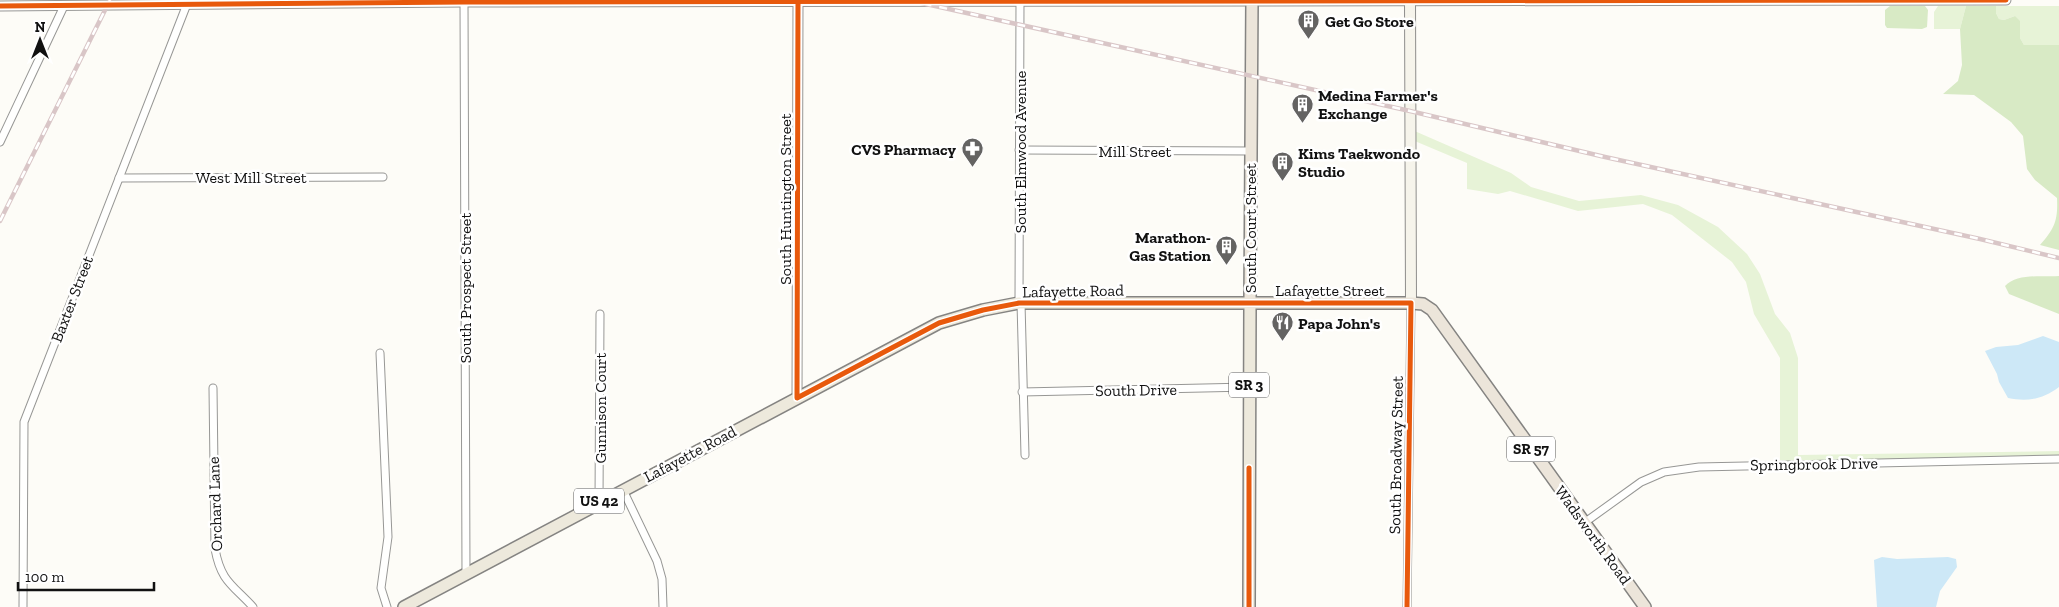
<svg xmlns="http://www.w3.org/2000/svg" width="2059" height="607" font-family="'Zilla Slab',serif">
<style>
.green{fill:#e7f3d7}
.forest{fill:#d8eac5}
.water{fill:#cde8f7}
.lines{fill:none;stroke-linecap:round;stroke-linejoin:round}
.minor-casing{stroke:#979795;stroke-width:9}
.tertiary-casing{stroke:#979795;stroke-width:11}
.secondary-casing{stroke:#8e8d8b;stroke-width:12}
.primary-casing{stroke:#858482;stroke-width:14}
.trunk-casing{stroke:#858482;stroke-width:14}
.minor{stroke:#fffffe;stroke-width:7}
.tertiary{stroke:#fffffe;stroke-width:9}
.secondary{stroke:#f6f4eb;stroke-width:10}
.primary{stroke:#ede9dc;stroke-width:11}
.trunk{stroke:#ece5da;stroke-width:11}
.rail-casing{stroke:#d9c6c7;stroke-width:4.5}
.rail{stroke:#fff;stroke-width:2.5;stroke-dasharray:8;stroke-linecap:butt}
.cycleway-casing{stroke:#fff;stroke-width:8}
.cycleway{stroke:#e8590c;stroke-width:5}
.labels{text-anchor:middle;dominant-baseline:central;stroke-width:5;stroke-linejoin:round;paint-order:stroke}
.shield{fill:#fff;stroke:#585858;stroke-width:1}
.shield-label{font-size:15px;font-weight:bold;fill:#111}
.poi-label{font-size:16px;font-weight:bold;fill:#111;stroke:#fff;text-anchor:start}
.street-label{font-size:16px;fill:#111;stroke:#fff}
</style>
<rect width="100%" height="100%" fill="#fdfcf7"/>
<g class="green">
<path d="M1938,6h28l-6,23h-26v-17z"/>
<path d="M1996,6h63v39h-35l-4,-7 -5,-22 -11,4 -5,-1 -3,-6z"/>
<path d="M1410,129l101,44 20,14 48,14 62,-6 37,10 40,22 29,27 13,20 15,40 15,19 8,25v97l261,-4v6l-279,5v-104l-26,-44 -8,-32 -14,-20 -60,-47 -29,-11 -65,7 -68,-20 -12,3 -31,-5v-26l-57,-24z"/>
</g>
<g class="forest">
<path d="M1890,6h35l3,4 -1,17 -5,2 -35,-1 -2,-3v-15z"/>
<path d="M1966,6h30v7l3,6 5,1 11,-4 5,5v17l4,7h35v205l-19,-5c15,-17 18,-25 17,-47l-22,-18 -8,-11 -4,-33 -12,-14 -37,-27 -31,-1 15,-13 4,-16 -2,-36z"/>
<path d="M2059,276v38l-50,-20 -4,-8c12,-13 37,-9 54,-10z"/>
</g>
<g class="water">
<path d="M2043,336l16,6v45c-16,12 -31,15 -51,11l-9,-16 -2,-8 -12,-23 11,-4 22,-2z"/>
<path d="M1882,557l15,2 51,-2 8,2 1,8 -17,24 -4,16h-59l-3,-47z"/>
</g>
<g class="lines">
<defs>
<g id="minor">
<path d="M464,2l2,571"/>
<path d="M0,142l64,-136"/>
<path d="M1019,150l232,1"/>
<path d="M119,178l264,-1"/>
<path d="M1019,303l1,-303"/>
<path d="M1021,303l4,152"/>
<path d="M380,353l8,184 -7,51 6,19"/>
<path d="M213,388l2,161c6,33 18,36 38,58"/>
<path d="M1022,392l227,-5"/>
<path d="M623,490l34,71 5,18 1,28"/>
<path d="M599,502l1,-188"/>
<path d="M1584,523l57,-41 23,-10 35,-5 360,-8"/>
<path d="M23,607l1,-185 163,-418"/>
<path d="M1407,607l4,-304"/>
</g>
<g id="tertiary">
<path d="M0,6l464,-4 1542,-2"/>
<path d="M797,398l1,-398"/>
</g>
<path id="secondary" d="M1410,0l1,303"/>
<path id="primary" d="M404,607l535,-284 44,-13 36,-7h231l-1,304"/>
<path id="trunk" d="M1252,0l-2,303h161l12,1 9,6 213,297"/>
</defs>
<use href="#minor" class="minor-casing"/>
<use href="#tertiary" class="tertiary-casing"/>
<use href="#secondary" class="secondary-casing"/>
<use href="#primary" class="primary-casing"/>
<use href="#trunk" class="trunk-casing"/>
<use href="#minor" class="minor"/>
<use href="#tertiary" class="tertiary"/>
<use href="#secondary" class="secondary"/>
<use href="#primary" class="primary"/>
<use href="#trunk" class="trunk"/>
<defs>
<g id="rail">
<path d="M908,0l502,111 195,46 375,82 79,19"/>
<path d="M0,221l110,-221"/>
</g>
</defs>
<use href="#rail" class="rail-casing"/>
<use href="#rail" class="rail"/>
<defs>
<g id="cycleway">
<path d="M798,0l-1,398 142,-75 44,-13 36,-7h392l-4,304"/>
<path d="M0,6l464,-4 1542,-2"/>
<path d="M1249,607v-139"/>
</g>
</defs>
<use href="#cycleway" class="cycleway-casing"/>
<use href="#cycleway" class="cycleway"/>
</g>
<defs>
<symbol id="building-pin" viewBox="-11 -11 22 30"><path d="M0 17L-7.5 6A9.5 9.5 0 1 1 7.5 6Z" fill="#646362" stroke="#fff"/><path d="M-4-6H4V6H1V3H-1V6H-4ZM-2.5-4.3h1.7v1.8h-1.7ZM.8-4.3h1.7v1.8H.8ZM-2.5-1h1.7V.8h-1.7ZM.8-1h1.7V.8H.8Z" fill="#fff"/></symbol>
<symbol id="pharmacy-pin" viewBox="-11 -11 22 30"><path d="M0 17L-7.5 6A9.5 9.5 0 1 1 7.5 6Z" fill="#646362" stroke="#fff"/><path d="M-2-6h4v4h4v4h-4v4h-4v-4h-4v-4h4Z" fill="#fff"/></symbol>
<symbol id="restaurant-pin" viewBox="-11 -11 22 30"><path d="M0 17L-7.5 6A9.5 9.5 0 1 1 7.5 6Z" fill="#646362" stroke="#fff"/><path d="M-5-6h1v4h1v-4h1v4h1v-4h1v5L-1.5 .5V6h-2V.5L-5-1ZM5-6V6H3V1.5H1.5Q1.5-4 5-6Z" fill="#fff"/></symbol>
</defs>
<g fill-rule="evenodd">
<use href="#building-pin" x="1296" y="8" width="25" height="34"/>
<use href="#building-pin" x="1290" y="92" width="25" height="34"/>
<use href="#pharmacy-pin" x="960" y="136" width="25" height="34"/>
<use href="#building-pin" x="1270" y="150" width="25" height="34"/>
<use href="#building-pin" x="1214" y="234" width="25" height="34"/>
<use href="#restaurant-pin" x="1270" y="310" width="25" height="34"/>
</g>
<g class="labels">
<g class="shield">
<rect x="1229" y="372.5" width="40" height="25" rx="4"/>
<rect x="1507" y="436.5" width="48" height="25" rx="4"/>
<rect x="574" y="488.5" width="50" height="25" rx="4"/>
</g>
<g class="shield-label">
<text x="1249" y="385">SR 3</text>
<text x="1531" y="449">SR 57</text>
<text x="599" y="501">US 42</text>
</g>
<g class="poi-label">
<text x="1325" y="21">Get Go Store</text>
<text x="1318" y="95">Medina Farmer's<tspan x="1318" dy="18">Exchange</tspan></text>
<text x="956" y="149" text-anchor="end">CVS Pharmacy</text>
<text x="1298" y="153">Kims Taekwondo<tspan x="1298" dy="18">Studio</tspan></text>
<text x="1211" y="237" text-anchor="end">Marathon-<tspan x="1211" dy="18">Gas Station</tspan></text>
<text x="1298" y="323">Papa John's</text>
</g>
<g class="street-label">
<text x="1135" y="151">Mill Street</text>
<text transform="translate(1020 152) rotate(-90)">South Elmwood Avenue</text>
<text x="251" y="177">West Mill Street</text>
<text transform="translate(785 199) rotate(-90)">South Huntington Street</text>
<text transform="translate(1250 228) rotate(-90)">South Court Street</text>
<text transform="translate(465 288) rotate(-90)">South Prospect Street</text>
<text x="1330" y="290">Lafayette Street</text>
<text transform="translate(1073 291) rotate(-1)">Lafayette Road</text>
<text transform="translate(72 299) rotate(-69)">Baxter Street</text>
<text transform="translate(1136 390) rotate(-1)">South Drive</text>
<text transform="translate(600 408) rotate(-90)">Gunnison Court</text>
<text transform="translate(690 454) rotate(-28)">Lafayette Road</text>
<text transform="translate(1396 455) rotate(-89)">South Broadway Street</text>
<text transform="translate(1814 464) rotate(-1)">Springbrook Drive</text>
<text transform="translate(215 504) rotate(-92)">Orchard Lane</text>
<text transform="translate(1593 535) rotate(54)">Wadsworth Road</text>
</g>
</g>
<g transform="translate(40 40)" stroke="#ffffff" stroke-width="4" paint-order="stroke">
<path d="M0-4L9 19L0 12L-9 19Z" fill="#111111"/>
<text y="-8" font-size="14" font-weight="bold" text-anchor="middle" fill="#111111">N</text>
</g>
<path d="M18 582v8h136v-8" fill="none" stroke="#111111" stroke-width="2.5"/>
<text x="25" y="582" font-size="15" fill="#111111" stroke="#ffffff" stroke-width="4" paint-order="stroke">100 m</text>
</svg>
